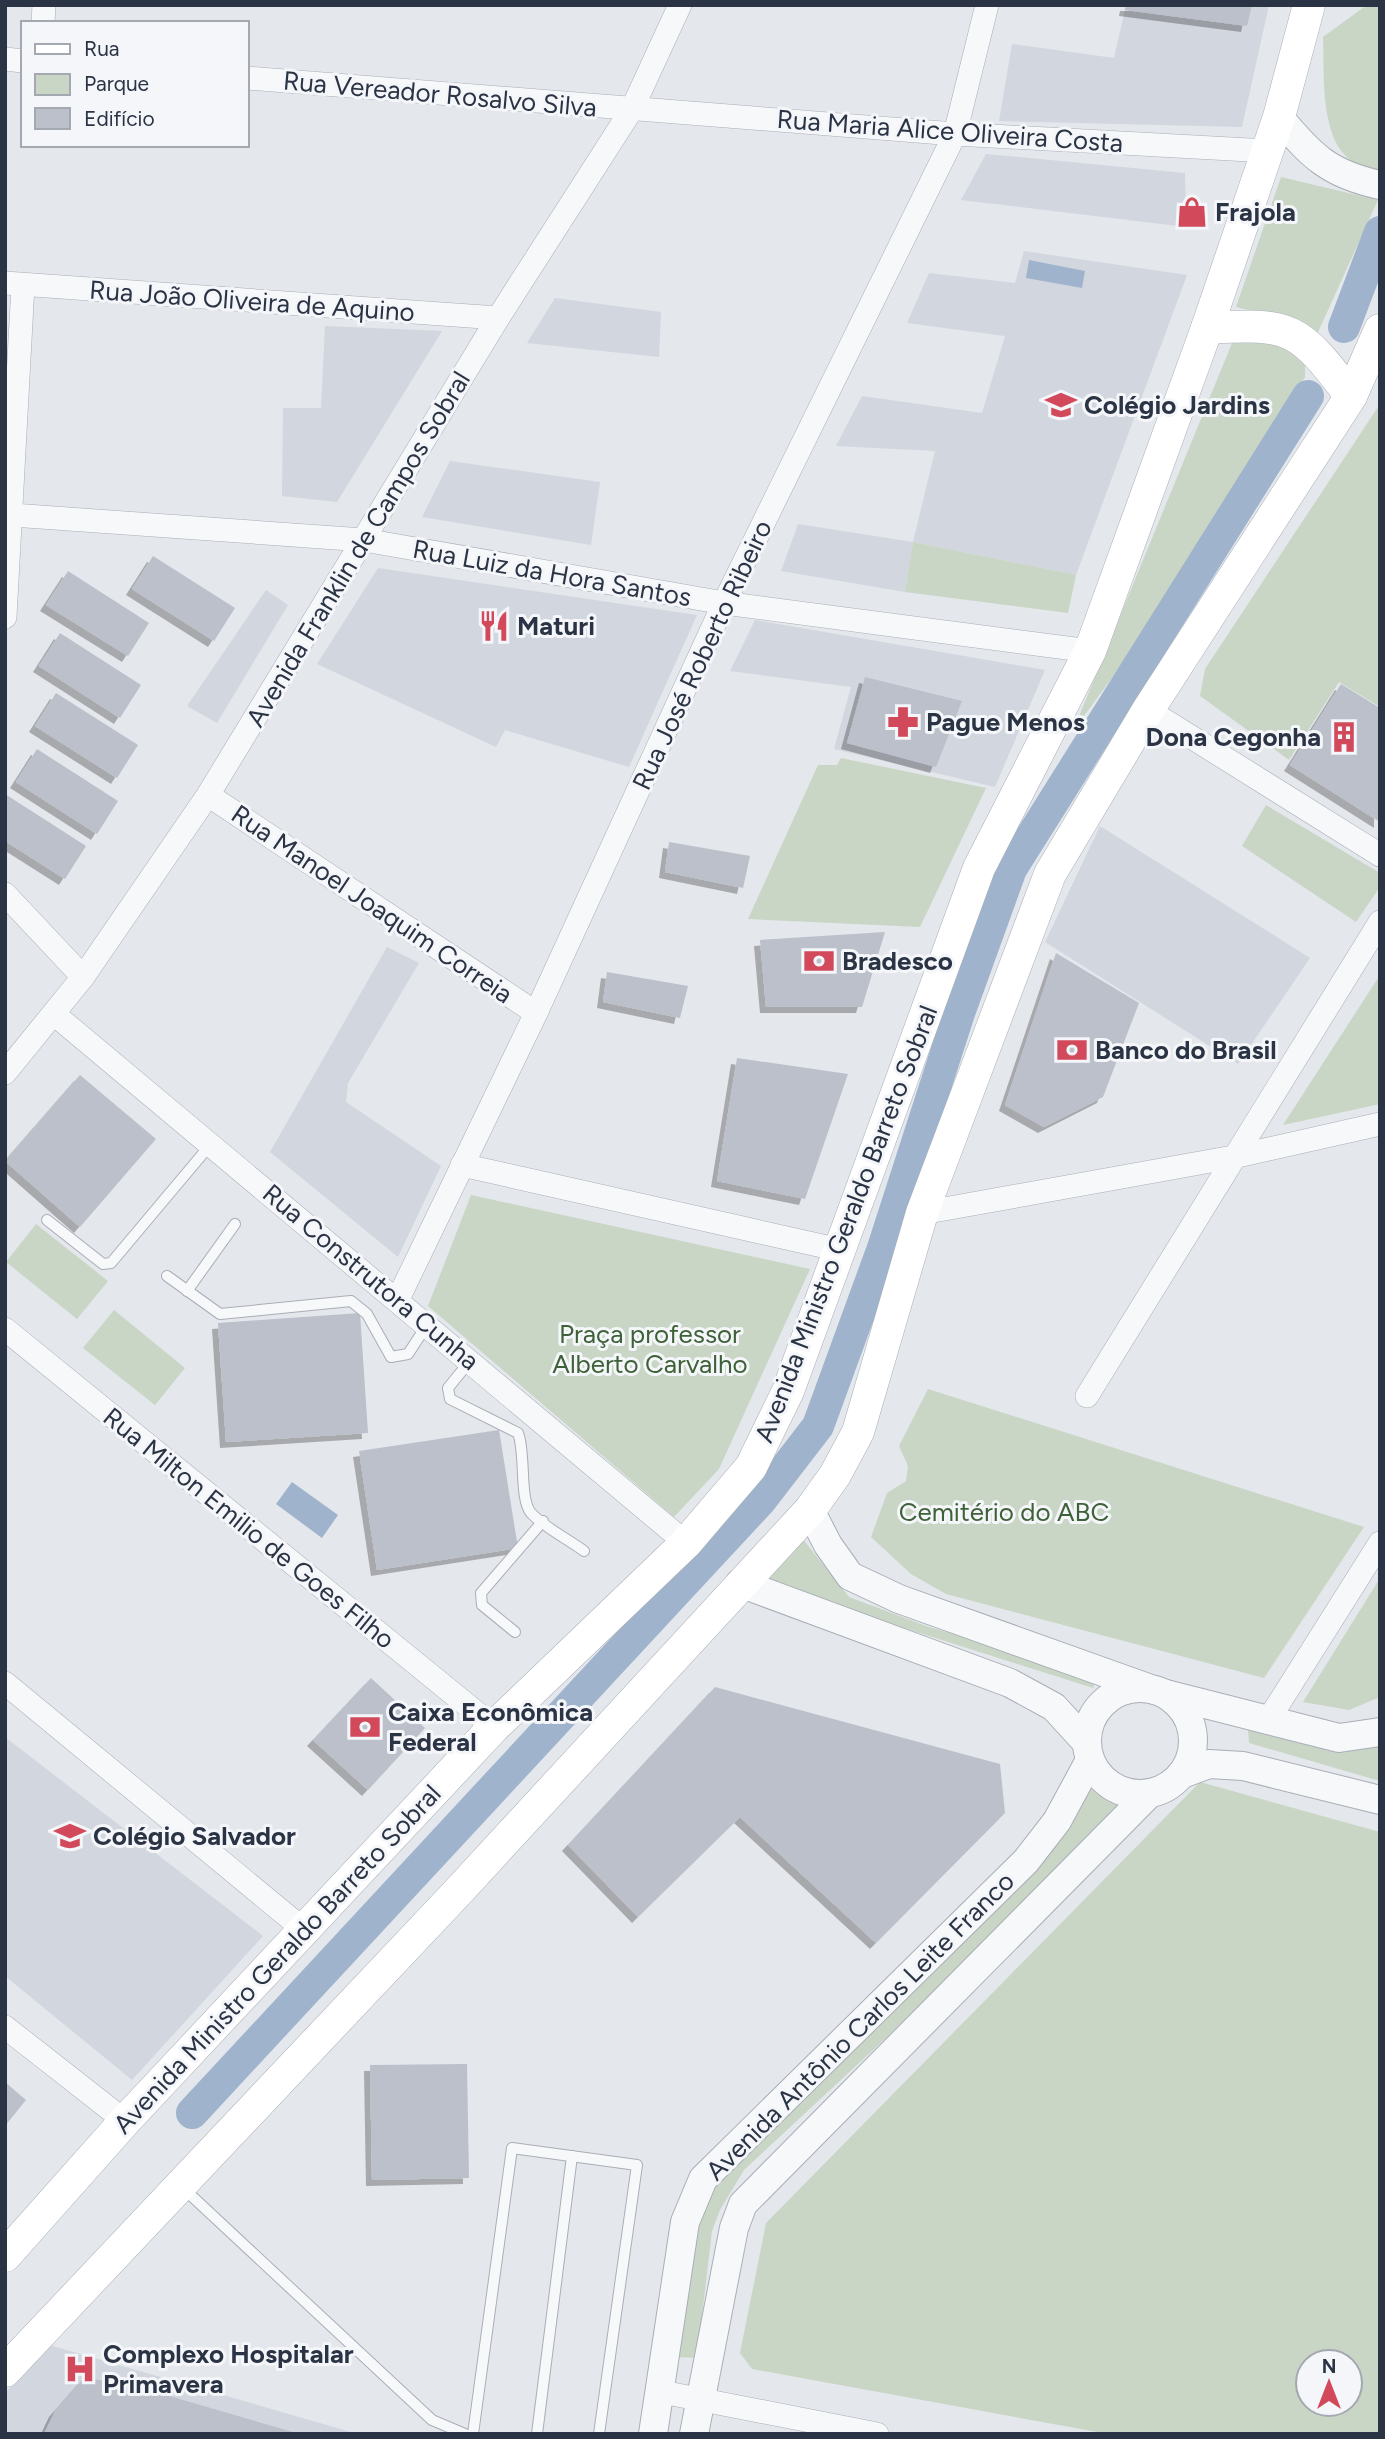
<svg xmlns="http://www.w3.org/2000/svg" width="1385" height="2439" font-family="Figtree,sans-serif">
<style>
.built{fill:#d2d6de}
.green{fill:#c9d6c5;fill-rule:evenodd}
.water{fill:#9fb4cc}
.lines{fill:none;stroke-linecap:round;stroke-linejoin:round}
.canal{stroke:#9fb4cc;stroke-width:32}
.building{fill:#bbc0ca;filter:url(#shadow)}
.service-casing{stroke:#a9aeb7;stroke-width:12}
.minor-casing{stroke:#a9aeb7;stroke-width:24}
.tertiary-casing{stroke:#a9aeb7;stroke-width:30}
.secondary-casing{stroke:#a9aeb7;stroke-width:33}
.service{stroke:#f7f8fa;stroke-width:10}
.minor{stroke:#f7f8fa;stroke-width:23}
.tertiary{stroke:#f7f8fa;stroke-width:28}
.secondary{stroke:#fff;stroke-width:32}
.labels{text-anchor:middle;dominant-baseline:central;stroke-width:6;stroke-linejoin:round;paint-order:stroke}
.street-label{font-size:26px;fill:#2b3445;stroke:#f4f6f9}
.poi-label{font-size:26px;font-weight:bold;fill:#2b3445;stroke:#f4f6f9;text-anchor:start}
.park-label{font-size:26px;fill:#3f6138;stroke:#f4f6f9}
</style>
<defs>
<filter id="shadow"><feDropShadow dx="-6" dy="6" stdDeviation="0" flood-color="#0004"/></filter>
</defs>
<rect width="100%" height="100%" fill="#e4e7ec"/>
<g class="built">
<path d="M1126,5h143l-27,122 -243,-6 13,-77 102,14z"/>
<path d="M986,154l199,19 1,54 -225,-27z"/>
<path d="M1024,251l163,24 -111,300 -163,-33 -8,50 -124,-21 17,-47 115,18 22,-91 -99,-5 26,-50 120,17 23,-77 -98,-13 22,-50 86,10z"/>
<path d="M555,298l106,14 -2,45 -132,-14z"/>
<path d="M325,326l117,5 -105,171 -55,-6 1,-88h38z"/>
<path d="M450,461l150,21 -9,63 -169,-28z"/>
<path d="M378,568l319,47 -68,152 -124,-37 -9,17 -179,-83z"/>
<path d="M266,590l22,15 -71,118 -30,-17z"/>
<path d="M755,620l290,50 -50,117 -161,-38 17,-62 -121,-16z"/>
<path d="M1100,826l210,132 -72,106 -193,-122z"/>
<path d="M387,947l32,16 -71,120 -2,19 95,64 -43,91 -128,-105z"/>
<path d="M5,1737l258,199 -131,144 -127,-104z"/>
<path d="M49,2345l309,89h-353v-41z"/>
</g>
<g class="green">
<path d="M1367,5h13v165c-64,-2 -55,-89 -57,-133z"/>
<path d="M1281,177l97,23 -64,141 -24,-21 -54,-13z"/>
<path d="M1252,326l53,35v16l-123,205 -109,149 164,-400z"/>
<path d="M1380,404v303l-41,-25 -50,78 -89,-64 5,-27z"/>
<path d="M913,542l163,33 -8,38 -163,-21z"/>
<path d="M841,758l145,30 -66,139 -172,-8 70,-154h19z"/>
<path d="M1266,805l114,68v14l-24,35 -114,-76z"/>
<path d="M1380,975v129l-97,21z"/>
<path d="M471,1195l339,74 -91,200 -45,48 -246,-211z"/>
<path d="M36,1224l72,57 -31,38 -71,-57z"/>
<path d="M114,1310l71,58 -30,37 -72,-57z"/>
<path d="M928,1389l436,138 -100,151 -318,-84 -35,-20 -40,-37 16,-44 19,-12 2,-15 -9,-20z"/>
<path d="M798,1533l51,64 80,30 169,48 -5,13 -340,-108z"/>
<path d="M1380,1578v119l-31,13 -46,-8z"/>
<path d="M1248,1728l132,17v36l-131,-38z"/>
<path d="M1085,1774l46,25 -202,199 -185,172 -24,40 -8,21 -15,127 -21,-1 18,-136 14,-34 328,-322z"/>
<path d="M1200,1782l180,50v602h-272l-356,-65 -12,-16 26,-130zM1308,2362h42v42h-42z"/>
</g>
<g class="water">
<path d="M1029,260l56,11 -3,17 -56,-10z"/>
<path d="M292,1482l46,33 -16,23 -46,-34z"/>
</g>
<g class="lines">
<g class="canal">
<path d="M1344,327l36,-95"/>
<path d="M192,2113l569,-613 57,-74 65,-178 76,-235 52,-144 297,-473"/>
</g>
</g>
<g class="building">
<path d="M1126,5h126l-5,21 -122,-16z"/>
<path d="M153,556l82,52 -21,33 -82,-52z"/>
<path d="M68,571l81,52 -21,33 -82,-51z"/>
<path d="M60,633l81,52 -21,33 -81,-52z"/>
<path d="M865,677l97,24 -26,66 -89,-24z"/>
<path d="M1341,684l39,24v114l-90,-57z"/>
<path d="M56,693l82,52 -21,33 -82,-52z"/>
<path d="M37,749l81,52 -21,33 -81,-52z"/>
<path d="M5,794l81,52 -21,33 -60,-38z"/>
<path d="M669,842l81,14 -7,32 -78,-16z"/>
<path d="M885,932l-23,75h-96l-6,-67z"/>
<path d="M1056,953l83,50 -36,94 -59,30 -39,-22z"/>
<path d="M607,972l81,14 -8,32 -77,-16z"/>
<path d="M737,1058l111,16 -43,125 -88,-18z"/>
<path d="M80,1075l76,64 -76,88 -75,-66z"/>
<path d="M360,1313l8,120 -142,9 -8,-119z"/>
<path d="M499,1430l19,118 -141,22 -18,-119z"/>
<path d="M371,1678l54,50 -57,62 -55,-50z"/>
<path d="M715,1687l285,77 5,49 -129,130 -136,-126 -102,100 -70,-72z"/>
<path d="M467,2064l2,114 -97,2 -2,-115z"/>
<path d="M5,2082l21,18 -21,26z"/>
<path d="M84,2378l44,6 172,50h-256l11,-23z"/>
</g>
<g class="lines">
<defs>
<g id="service">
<path d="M47,1220l56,44 8,-1 100,-119"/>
<path d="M167,1276l53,38 131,-13 16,13 24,43 17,-3 19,-29"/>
<path d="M187,1291l48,-67"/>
<path d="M470,1361l-22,27 2,11 68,34c8,20 1,66 13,80 14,15 37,26 53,38"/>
<path d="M515,1632l-33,-27 -1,-12 62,-72"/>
<path d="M182,2187l250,233 33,14"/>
<path d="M473,2434l39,-286 125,17 -38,269"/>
<path d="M537,2434l35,-278"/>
</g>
<g id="minor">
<path d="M43,23l1,-18"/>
<path d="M5,59l18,2"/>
<path d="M247,78l708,56 313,17"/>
<path d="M5,283l493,35"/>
<path d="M12,515l352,25 360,63 366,48"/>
<path d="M5,617l18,-332"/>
<path d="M1148,710l232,145"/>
<path d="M208,795l328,218"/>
<path d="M5,894l78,83"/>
<path d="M54,1014l632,529"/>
<path d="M5,1073l78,-96 125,-182 290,-477 134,-209 48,-104"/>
<path d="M462,1165l378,85"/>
<path d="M922,1213l311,-56 147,-33"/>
<path d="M398,1299l138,-286 188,-410 231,-469 32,-129"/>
<path d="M5,1329l489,398"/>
<path d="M1087,1396l293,-474"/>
<path d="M5,1683l298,246"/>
<path d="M1267,1722l113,-179"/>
<path d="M5,2027l120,94"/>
<path d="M662,2392l215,42"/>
</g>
<g id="tertiary">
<path d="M1279,117c32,39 50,57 101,68"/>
<path d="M810,1510l18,35 22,31 49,23 249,89"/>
<path d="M740,1583l270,100 44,24 32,35"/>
<circle cx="1140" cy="1741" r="53"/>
<path d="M1166,1694l173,44 41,-6"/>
<path d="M1182,1774l27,-10 34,2 137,34"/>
<path d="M653,2434l32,-212 18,-43 323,-318 31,-40 33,-61"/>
<path d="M694,2434l40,-206 9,-24 407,-411"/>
</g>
<g id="secondary">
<path d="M1207,328c86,-5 91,-1 144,68"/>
<path d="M5,2256l120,-135 369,-394 192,-184 65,-76 37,-76 191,-523 111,-217 117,-323 72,-211 30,-112"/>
<path d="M5,2371l450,-476 355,-385 25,-35 23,-43 64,-219 128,-339 98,-164 203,-314 29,-66"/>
</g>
</defs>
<use href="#service" class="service-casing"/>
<use href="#minor" class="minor-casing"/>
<use href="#tertiary" class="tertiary-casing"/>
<use href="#secondary" class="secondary-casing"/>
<use href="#service" class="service"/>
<use href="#minor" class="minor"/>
<use href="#tertiary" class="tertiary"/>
<use href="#secondary" class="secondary"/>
</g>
<defs>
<symbol id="shop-bare" viewBox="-9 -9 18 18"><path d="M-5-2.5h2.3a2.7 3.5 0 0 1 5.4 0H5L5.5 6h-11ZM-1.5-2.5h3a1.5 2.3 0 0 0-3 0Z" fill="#d1495b" stroke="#f4f6f9" stroke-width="2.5" paint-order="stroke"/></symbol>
<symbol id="school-bare" viewBox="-9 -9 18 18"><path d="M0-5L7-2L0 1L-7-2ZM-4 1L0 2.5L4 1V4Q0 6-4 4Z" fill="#d1495b" stroke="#f4f6f9" stroke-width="2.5" paint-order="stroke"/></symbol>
<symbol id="restaurant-bare" viewBox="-9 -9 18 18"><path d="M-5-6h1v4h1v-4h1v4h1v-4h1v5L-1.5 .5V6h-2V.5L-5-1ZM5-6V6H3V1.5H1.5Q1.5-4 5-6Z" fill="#d1495b" stroke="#f4f6f9" stroke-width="2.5" paint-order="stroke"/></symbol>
<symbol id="pharmacy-bare" viewBox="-9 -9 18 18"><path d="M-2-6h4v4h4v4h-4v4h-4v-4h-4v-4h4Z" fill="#d1495b" stroke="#f4f6f9" stroke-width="2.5" paint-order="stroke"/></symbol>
<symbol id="building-bare" viewBox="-9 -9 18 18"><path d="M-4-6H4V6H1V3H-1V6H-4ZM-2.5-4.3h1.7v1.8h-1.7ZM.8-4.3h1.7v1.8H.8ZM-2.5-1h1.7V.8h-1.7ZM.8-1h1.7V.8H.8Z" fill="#d1495b" stroke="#f4f6f9" stroke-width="2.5" paint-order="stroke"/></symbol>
<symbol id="bank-bare" viewBox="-9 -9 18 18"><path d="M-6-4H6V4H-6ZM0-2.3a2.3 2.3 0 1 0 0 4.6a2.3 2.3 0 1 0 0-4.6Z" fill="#d1495b" stroke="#f4f6f9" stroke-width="2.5" paint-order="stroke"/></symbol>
<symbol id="hospital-bare" viewBox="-9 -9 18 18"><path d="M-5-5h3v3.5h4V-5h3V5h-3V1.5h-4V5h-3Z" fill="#d1495b" stroke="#f4f6f9" stroke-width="2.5" paint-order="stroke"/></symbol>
</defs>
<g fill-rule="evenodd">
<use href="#shop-bare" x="1170" y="190" width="44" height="44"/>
<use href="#school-bare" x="1039" y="383" width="44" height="44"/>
<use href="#restaurant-bare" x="472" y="604" width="44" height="44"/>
<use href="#pharmacy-bare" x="881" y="700" width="44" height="44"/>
<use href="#building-bare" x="1322" y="715" width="44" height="44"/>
<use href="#bank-bare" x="797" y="939" width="44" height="44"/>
<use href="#bank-bare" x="1050" y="1028" width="44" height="44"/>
<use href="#bank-bare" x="343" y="1705" width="44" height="44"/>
<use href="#school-bare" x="48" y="1814" width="44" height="44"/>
<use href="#hospital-bare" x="58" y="2347" width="44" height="44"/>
</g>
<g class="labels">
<g class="street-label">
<text transform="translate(440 94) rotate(5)">Rua Vereador Rosalvo Silva</text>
<text transform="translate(950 131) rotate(4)">Rua Maria Alice Oliveira Costa</text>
<text transform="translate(252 301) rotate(4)">Rua João Oliveira de Aquino</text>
<text transform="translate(358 549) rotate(-59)">Avenida Franklin de Campos Sobral</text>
<text transform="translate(552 573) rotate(10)">Rua Luiz da Hora Santos</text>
<text transform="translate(702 655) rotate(-65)">Rua José Roberto Ribeiro</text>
<text transform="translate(372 904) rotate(34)">Rua Manoel Joaquim Correia</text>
<text transform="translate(846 1224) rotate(-69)">Avenida Ministro Geraldo Barreto Sobral</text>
<text transform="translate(371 1277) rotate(40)">Rua Construtora Cunha</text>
<text transform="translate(249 1528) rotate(39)">Rua Milton Emilio de Goes Filho</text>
<text transform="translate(277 1959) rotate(-47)">Avenida Ministro Geraldo Barreto Sobral</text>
<text transform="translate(860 2026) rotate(-45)">Avenida Antônio Carlos Leite Franco</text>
</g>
<g class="poi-label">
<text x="1215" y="212">Frajola</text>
<text x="1084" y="405">Colégio Jardins</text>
<text x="517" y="626">Maturi</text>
<text x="926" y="722">Pague Menos</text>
<text x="1321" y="737" text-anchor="end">Dona Cegonha</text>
<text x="842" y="961">Bradesco</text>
<text x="1095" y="1050">Banco do Brasil</text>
<text x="388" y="1712">Caixa Econômica<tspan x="388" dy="30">Federal</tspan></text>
<text x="93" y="1836">Colégio Salvador</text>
<text x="103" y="2354">Complexo Hospitalar<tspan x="103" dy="30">Primavera</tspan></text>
</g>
<g class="park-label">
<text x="650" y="1334">Praça professor<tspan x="650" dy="30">Alberto Carvalho</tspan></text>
<text x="1004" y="1512">Cemitério do ABC</text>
</g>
</g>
<rect width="1385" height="2439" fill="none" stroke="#2b3445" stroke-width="14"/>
<rect x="21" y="21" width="228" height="126" fill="#f4f6f9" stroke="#a4a8b1" stroke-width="2"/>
<rect x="35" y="44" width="35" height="10" fill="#ffffff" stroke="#a4a8b1" stroke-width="2"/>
<text x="84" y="56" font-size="21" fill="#2b3445">Rua</text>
<rect x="35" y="74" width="35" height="21" fill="#c9d6c5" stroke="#a4a8b1" stroke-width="2"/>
<text x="84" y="91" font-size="21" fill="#2b3445">Parque</text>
<rect x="35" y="108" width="35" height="21" fill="#bbc0ca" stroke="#a4a8b1" stroke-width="2"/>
<text x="84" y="126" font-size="21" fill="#2b3445">Edifício</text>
<g transform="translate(1329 2383)"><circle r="33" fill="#f4f6f9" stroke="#a4a8b1" stroke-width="2"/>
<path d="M0-5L12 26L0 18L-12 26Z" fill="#d1495b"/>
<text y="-10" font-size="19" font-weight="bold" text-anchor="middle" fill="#2b3445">N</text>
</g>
</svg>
